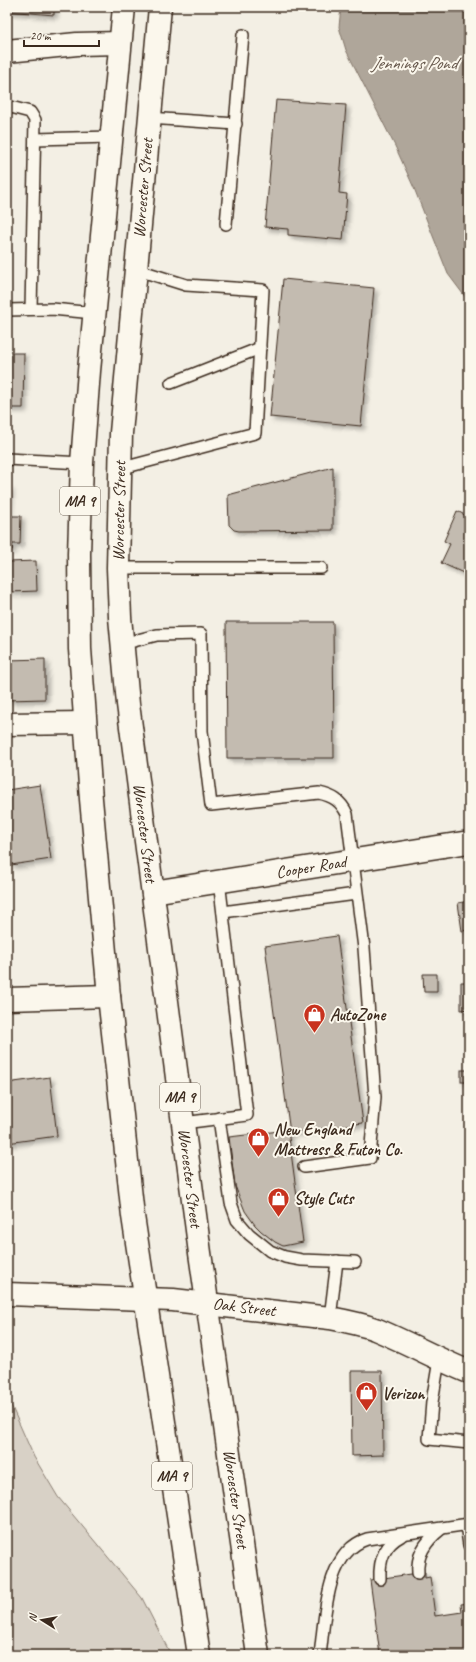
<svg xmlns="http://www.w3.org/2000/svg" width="476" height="1662" font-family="Caveat,sans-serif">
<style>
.green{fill:#d8d1c6;stroke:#8a7e72}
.water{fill:#afa69a;stroke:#817468}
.building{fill:#c3bbb0;stroke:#3b2a1e;filter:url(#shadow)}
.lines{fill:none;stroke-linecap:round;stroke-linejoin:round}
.lane-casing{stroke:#3b2a1e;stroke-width:14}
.street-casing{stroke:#3b2a1e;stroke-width:25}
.secondary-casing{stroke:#3b2a1e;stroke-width:25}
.highway-casing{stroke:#3b2a1e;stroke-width:25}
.lane{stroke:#fbf7ec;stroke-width:11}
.street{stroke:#fbf7ec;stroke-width:22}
.secondary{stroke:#fbf7ec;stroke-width:22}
.highway{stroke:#fbf7ec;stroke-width:22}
.labels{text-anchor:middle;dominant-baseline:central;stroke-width:4;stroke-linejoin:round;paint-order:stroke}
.shield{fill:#fbf7ec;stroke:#75685c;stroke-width:1}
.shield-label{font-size:16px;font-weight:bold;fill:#3b2a1e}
.street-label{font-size:17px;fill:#3b2a1e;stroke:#fbf7ec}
.poi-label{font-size:17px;font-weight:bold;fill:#3b2a1e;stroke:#fbf7ec;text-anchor:start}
.water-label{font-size:18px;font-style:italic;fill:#645549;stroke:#fbf7ec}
</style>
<defs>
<filter id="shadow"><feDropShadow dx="3.5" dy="3.5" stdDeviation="2" flood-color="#0004"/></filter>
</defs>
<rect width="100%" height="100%" fill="#f3efe4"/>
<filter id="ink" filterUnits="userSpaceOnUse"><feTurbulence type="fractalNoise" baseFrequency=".025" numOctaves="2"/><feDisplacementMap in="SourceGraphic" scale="8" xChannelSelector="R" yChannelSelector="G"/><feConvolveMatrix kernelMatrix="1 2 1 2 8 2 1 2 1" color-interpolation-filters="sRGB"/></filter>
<g filter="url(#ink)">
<path class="green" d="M7,1396l27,61 24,40 84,101 27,53 -113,1v3h-49z"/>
<path class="water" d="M341,7h128v300l-3,-9 -18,-24 -34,-86 -19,-42 -49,-96 -7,-23z"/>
<g class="building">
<path d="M7,7h47v8l-47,-4z"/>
<path d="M276,100l70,5 -7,88 8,1 -4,46 -55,-5v-6l-23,-2z"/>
<path d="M283,279l91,9 -13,138 -91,-9z"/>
<path d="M7,353h17l-1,55h-16z"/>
<path d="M333,467v63l-94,1 -5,-1 -5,-5 -1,-30z"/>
<path d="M7,487h3l-2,29h13l-1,28h-8v6h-5z"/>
<path d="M457,511l12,6v55l-1,3 -27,-12 9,-19 -6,-3z"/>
<path d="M36,561l1,30 -27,1 -1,-30z"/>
<path d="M226,622h107l1,136h-107z"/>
<path d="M45,659v40l-38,1v-40z"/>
<path d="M40,785l11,74 -40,6 -4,-26v-49z"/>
<path d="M469,901v29l-7,1 -4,-28z"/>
<path d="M337,936l26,187 -73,10 -25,-187z"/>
<path d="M423,974h14v18h-13z"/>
<path d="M461,982h8v27l-8,1z"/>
<rect x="461" y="1070" width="8" height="12"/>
<path d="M50,1077l7,59 -50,7v-60z"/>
<path d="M288,1130l15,112 -20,4 -8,-4 -14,-11 -6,-6 -10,-14 -10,-25 -6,-49z"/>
<path d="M351,1371h31l1,84 -31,1z"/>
<path d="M425,1572v6l5,-1 5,39 27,-4 -1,-8 8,-1v52h-89l-10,-75z"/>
</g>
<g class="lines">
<defs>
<g id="lane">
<path d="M7,106l23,6 5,8 -4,189"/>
<path d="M149,118l87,6"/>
<path d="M35,139l76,-2"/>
<path d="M226,224l17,-189"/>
<path d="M7,310l45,-1 42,4"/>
<path d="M171,383l89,-35"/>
<path d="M7,459l75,4"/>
<path d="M119,469l136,-36 8,-143 -77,-5 -51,-16"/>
<path d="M118,568h203"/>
<path d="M122,644l35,-9 44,-1 1,97 9,74 108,-12c14,3 22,8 28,21l17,134 11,149 -5,61 -66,9"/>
<path d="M223,912l133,-18"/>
<path d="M219,1118l12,85 6,17 12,14 21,17 15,6 17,3 53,2"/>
<path d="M183,1123l64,-8 -28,-234"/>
<path d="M330,1318l7,-57"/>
<path d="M439,1360l-7,42 -3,37 40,4"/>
<path d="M466,1525l3,20"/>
<path d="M418,1573c-2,-19 9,-33 23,-44"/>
<path d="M380,1579c-1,-19 4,-34 21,-43"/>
<path d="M320,1655c5,-36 5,-103 47,-116l102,-15"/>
</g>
<g id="street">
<path d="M7,51l70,-7 43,-1"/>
<path d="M7,724l78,-1"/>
<path d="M153,892l316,-50"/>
<path d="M7,999l102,-3"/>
</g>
<path id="secondary" d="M7,1294l166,6 157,18c16,3 31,6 45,11 32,13 62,30 94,43"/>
<g id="highway">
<path d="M124,7l-35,364 -7,92 -3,91 1,95 11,150 18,197 24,220 66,439"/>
<path d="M160,7l-39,426 -3,135 2,49 8,87 72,549 58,402"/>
</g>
</defs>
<use href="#lane" class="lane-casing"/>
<use href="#street" class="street-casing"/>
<use href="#secondary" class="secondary-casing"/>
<use href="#highway" class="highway-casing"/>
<use href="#lane" class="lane"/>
<use href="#street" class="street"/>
<use href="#secondary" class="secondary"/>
<use href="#highway" class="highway"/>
</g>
</g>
<defs>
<symbol id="shop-pin" viewBox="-11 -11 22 30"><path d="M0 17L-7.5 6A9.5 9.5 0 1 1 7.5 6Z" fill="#c8321e" stroke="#fbf7ec"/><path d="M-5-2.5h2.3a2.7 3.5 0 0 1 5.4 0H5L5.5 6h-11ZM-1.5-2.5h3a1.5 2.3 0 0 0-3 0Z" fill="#fff"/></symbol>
</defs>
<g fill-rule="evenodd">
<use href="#shop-pin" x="302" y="1002" width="25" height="34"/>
<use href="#shop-pin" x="246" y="1126" width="25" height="34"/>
<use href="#shop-pin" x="266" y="1186" width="25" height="34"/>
<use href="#shop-pin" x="354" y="1380" width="25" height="34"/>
</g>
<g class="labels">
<g class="shield">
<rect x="60" y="487" width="40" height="28" rx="3"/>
<rect x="160" y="1083" width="40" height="28" rx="3"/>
<rect x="152" y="1462" width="40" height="28" rx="3"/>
</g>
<g class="shield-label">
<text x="80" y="501">MA 9</text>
<text x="180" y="1097">MA 9</text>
<text x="172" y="1476">MA 9</text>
</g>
<g class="street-label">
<text transform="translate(143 188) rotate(-85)">Worcester Street</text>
<text transform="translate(119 511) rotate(-89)">Worcester Street</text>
<text transform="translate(145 833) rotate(83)">Worcester Street</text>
<text transform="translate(311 867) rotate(-9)">Cooper Road</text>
<text transform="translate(190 1178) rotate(83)">Worcester Street</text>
<text transform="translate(244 1307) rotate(7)">Oak Street</text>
<text transform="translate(236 1499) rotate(82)">Worcester Street</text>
</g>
<g class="poi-label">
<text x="330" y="1014">AutoZone</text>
<text x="274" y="1129">New England<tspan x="274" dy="20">Mattress &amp; Futon Co.</tspan></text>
<text x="294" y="1198">Style Cuts</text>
<text x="382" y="1393">Verizon</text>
</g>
<g class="water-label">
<text x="414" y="63">Jennings Pond</text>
</g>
</g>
<rect width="476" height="1662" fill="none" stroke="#fbf7ec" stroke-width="24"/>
<rect x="12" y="12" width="452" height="1638" fill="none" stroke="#3b2a1e" stroke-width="1.5" filter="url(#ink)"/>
<g transform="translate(42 1620) rotate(281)" stroke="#fbf7ec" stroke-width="3" paint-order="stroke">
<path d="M0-3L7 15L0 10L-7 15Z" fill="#3b2a1e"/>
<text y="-6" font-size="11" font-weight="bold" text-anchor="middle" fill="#3b2a1e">N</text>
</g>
<path d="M24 40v6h75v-6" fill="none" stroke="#3b2a1e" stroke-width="2"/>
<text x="30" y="40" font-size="12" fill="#3b2a1e" stroke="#fbf7ec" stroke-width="3" paint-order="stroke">20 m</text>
</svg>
